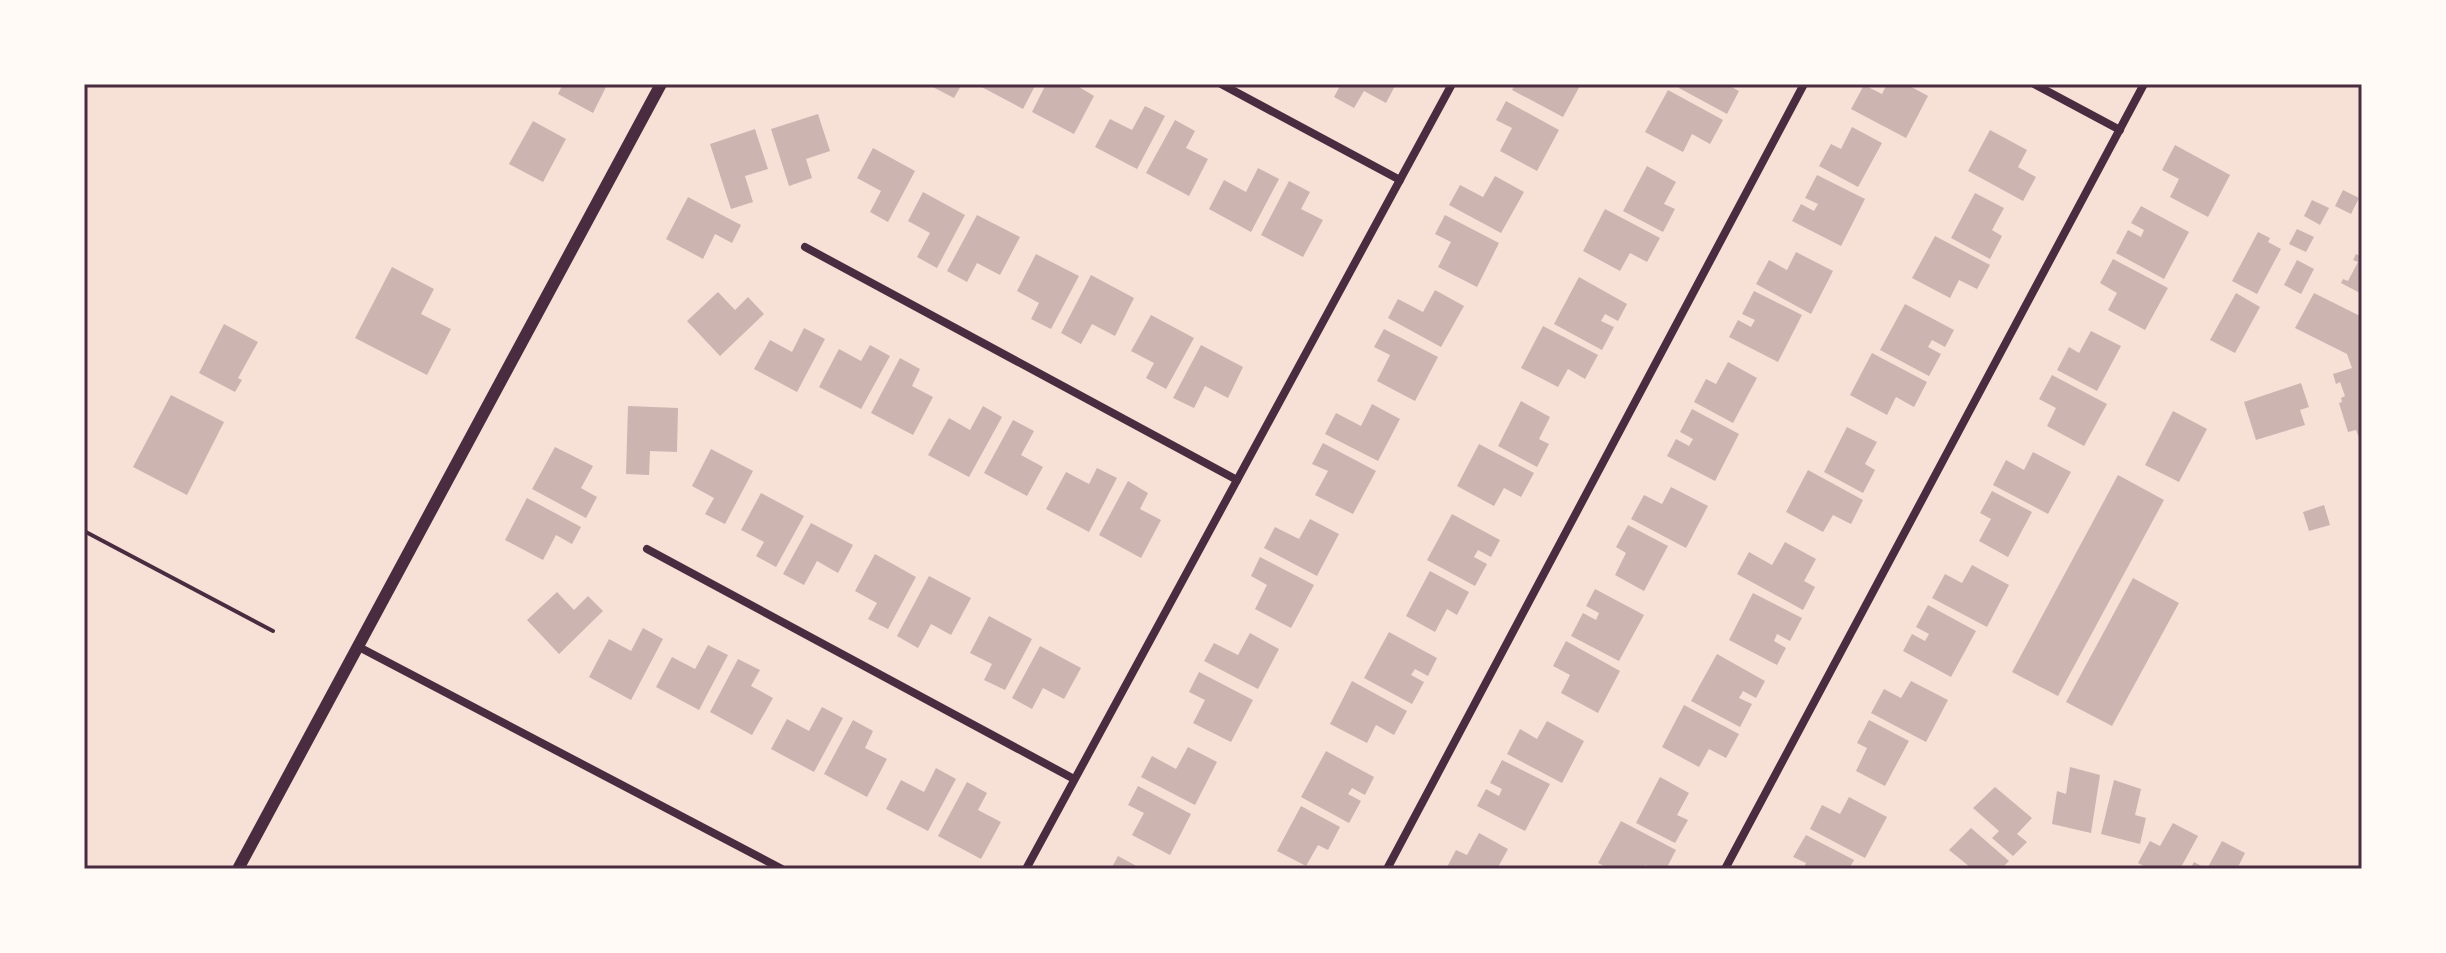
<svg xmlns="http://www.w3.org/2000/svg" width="2446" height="953" font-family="'Public Sans',sans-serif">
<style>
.building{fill:#ccb4b1}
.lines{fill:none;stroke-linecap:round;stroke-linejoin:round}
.path{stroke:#4a2c40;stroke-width:4}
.minor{stroke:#4a2c40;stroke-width:8}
.tertiary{stroke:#4a2c40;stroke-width:12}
.neatline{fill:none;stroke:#4a2c40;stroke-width:3}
</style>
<rect width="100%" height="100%" fill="#f7e1d7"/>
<g class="building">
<path d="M563,84h38l5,3 -13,26 -35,-19z"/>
<path d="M927,84h35l-8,14z"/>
<path d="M976,84h60l-13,25z"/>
<path d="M1046,84h28l20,12 -20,38 -42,-22z"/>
<path d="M1341,84h55l-10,19 -22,-12 -10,17 -20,-11z"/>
<path d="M1515,84h66l-18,33 -51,-27z"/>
<path d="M1681,84h45l13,7 -12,23 -48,-26z"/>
<path d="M1887,84h19l22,12 -22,42 -55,-29 13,-24 18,9z"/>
<path d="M1668,90l55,30 -13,24 -18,-10 -9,18 -38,-20z"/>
<path d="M1506,101l53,29 -22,41 -37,-20 12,-23 -16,-8z"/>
<path d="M1145,106l20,10 -28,53 -42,-22 15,-28 22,11z"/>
<path d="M818,114l12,37 -24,8 6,19 -23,8 -18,-57z"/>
<path d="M1175,120l20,11 -9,17 22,11 -19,37 -43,-23z"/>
<path d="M533,121l33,18 -23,43 -34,-18z"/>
<path d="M1852,127l30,16 -24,44 -39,-21 12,-22 10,5z"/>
<path d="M755,129l13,40 -23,7 8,26 -22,7 -21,-65z"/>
<path d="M1990,130l37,20 -9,17 18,10 -13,24 -55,-30z"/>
<path d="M2175,145l55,30 -22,42 -38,-20 9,-18 -17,-9z"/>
<path d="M873,148l42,23 -27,51 -18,-10 11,-21 -24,-13z"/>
<path d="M1647,166l29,16 -12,22 11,5 -12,23 -40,-21z"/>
<path d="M1258,168l21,11 -28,53 -42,-23 15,-29 22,12z"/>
<path d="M1817,175l48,24 -24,47 -49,-25 9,-17 13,7 4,-7 -13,-6z"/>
<path d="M1495,176l29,16 -23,41 -52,-28 11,-20 23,12z"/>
<path d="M1289,181l21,11 -9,17 22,11 -20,37 -42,-22z"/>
<path d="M2343,190l16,8 -8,16 -16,-8z"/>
<path d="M923,192l42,23 -28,53 -20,-11 13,-24 -22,-12z"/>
<path d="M1975,193l29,15 -12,22 10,6 -12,23 -39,-21z"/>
<path d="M688,197l53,28 -9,18 -17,-9 -12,25 -37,-20z"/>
<path d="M2312,200l17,8 -9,17 -16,-9z"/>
<path d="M2141,206l48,26 -25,47 -48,-26 12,-23 13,7 3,-7 -13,-7z"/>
<path d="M1605,209l55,29 -13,24 -17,-9 -10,18 -37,-20z"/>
<path d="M977,215l43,22 -20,38 -23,-12 -10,19 -20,-11z"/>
<path d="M1445,215l54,28 -22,44 -39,-20 13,-25 -16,-8z"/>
<path d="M2297,229l17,8 -8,15 -17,-8z"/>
<path d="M2258,232l12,6 -2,4 13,7 -24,45 -25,-13z"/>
<path d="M1935,236l55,29 -13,24 -18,-9 -9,18 -38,-20z"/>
<path d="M1796,252l37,19 -22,43 -55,-30 13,-24 18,10z"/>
<path d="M1036,254l43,22 -28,53 -20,-10 8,-16 -22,-12z"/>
<path d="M2356,254l6,3v37l-21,-11 2,-4 5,2 10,-19 -5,-2z"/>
<path d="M2113,259l55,29 -23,42 -37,-20 9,-17 -17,-10z"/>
<path d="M2297,260l17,9 -13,25 -17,-9z"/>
<path d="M392,267l42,22 -13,25 30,15 -24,46 -72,-37z"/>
<path d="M1091,275l43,23 -19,38 -23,-12 -11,20 -20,-11z"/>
<path d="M1579,277l48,27 -9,17 -13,-7 -4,7 13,6 -12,23 -48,-26z"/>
<path d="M1435,290l29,16 -23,41 -53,-29 10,-19 25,13z"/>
<path d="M1754,291l48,24 -24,47 -49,-25 9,-17 13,7 4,-7 -13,-6z"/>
<path d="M718,292l17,18 13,-13 16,17 -44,42 -33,-35z"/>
<path d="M2236,293l24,14 -25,46 -25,-13z"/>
<path d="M2314,293l48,24v128l-6,-15 -8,2 -9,-29 3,-1 -1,-4 4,-2 -5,-14 -4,2 -3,-10 19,-6 -5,-14 -52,-26z"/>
<path d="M1905,304l49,26 -9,17 -13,-7 -4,7 13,7 -12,22 -49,-26z"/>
<path d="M1151,315l43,23 -28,51 -20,-11 8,-15 -23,-12z"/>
<path d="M224,324l34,18 -20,36 4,2 -7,12 -36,-19z"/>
<path d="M1543,326l55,29 -13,24 -17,-10 -10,18 -37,-19z"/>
<path d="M804,328l21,11 -28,53 -43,-23 16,-29 22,12z"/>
<path d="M1384,329l54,28 -23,44 -38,-20 13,-26 -16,-8z"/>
<path d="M2091,331l30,15 -24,45 -40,-21 12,-23 10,6z"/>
<path d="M870,345l20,11 -29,53 -42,-22 20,-38 22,12z"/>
<path d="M1201,345l42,22 -15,31 -23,-12 -11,22 -21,-10z"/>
<path d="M1872,353l55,29 -13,25 -18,-10 -9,18 -37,-20z"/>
<path d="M900,358l20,11 -8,17 21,11 -20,38 -42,-22z"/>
<path d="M1728,362l29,16 -24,45 -39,-21 12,-23 10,5z"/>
<path d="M2052,375l55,29 -23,42 -37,-20 9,-18 -17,-9z"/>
<path d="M2301,383l8,24 -9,3 5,15 -49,15 -12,-38z"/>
<path d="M171,395l53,27 -37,73 -54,-28z"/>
<path d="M1521,401l29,16 -11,22 10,5 -12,23 -39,-21z"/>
<path d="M1372,404l28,15 -22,42 -53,-27 11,-21 25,13z"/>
<path d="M628,406l50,2 -1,44 -27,-1 -1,24 -23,-1z"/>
<path d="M983,406l19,11 -33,60 -41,-22 21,-37 21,12z"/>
<path d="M1692,409l47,25 -24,47 -48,-25 9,-17 13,7 4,-7 -13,-7z"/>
<path d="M2173,411l34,18 -28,53 -34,-17z"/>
<path d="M1013,420l21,11 -13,24 22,12 -16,29 -43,-23z"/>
<path d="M1847,427l30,15 -12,22 10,6 -12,23 -39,-21z"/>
<path d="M1323,443l53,28 -23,43 -38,-19 13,-24 -16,-7z"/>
<path d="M1479,444l55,29 -13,24 -17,-9 -10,18 -37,-20z"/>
<path d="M555,447l38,19 -12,22 16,9 -11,21 -54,-29z"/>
<path d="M711,449l42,22 -28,53 -20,-10 9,-16 -22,-12z"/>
<path d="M2033,452l38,20 -23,42 -55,-29 13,-25 18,10z"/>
<path d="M1097,468l20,10 -28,54 -43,-23 20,-37 23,12z"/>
<path d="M1808,470l55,30 -12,24 -18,-9 -10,17 -37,-20z"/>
<path d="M2118,475l46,25 -106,196 -46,-24z"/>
<path d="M1128,481l20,12 -8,16 21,11 -20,38 -42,-23z"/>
<path d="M1671,487l37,19 -22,42 -55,-29 13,-24 18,9z"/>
<path d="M1992,491l40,21 -24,45 -29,-16 12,-22 -11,-6z"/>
<path d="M761,493l43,23 -28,51 -20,-11 8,-14 -23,-12z"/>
<path d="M527,498l54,29 -9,17 -16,-9 -13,25 -38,-20z"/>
<path d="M2324,505l6,20 -21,6 -6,-19z"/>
<path d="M1452,514l48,26 -9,17 -13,-7 -4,7 13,7 -12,22 -48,-26z"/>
<path d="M1310,519l29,15 -22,42 -53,-28 11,-21 24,12z"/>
<path d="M811,523l42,22 -15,28 -21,-12 -13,24 -21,-11z"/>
<path d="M1628,525l40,21 -24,45 -29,-16 11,-22 -10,-6z"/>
<path d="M1785,542l31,17 -12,22 11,6 -12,23 -66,-36 12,-22 23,13z"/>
<path d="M875,554l41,23 -28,52 -20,-10 9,-16 -22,-12z"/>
<path d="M1260,557l54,28 -23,43 -36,-19 12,-24 -16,-9z"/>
<path d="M1972,565l37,20 -22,42 -55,-29 13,-24 17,9z"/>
<path d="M1430,571l39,21 -12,23 -10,-6 -12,23 -29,-16z"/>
<path d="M929,576l42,22 -20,37 -20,-11 -13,24 -21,-12z"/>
<path d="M2133,578l46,25 -67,123 -46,-24z"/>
<path d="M1595,589l49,26 -25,46 -48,-25 12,-23 13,7 3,-7 -13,-7z"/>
<path d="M557,592l17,18 14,-14 15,15 -44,43 -32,-34z"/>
<path d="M1753,593l49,25 -12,23 -13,-7 -3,7 12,7 -9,17 -48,-25z"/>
<path d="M1928,605l48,26 -25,46 -48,-26 9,-17 13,7 4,-7 -13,-7z"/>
<path d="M989,616l43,23 -27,51 -21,-10 8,-16 -22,-11z"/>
<path d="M643,628l20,11 -32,61 -42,-23 20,-38 22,12z"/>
<path d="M1389,632l48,26 -9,18 -13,-7 -4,6 13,7 -12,22 -48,-26z"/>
<path d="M1250,633l29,16 -21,40 -54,-28 10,-18 24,12z"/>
<path d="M1566,641l54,30 -22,42 -37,-20 9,-18 -17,-9z"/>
<path d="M708,645l20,10 -29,55 -43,-23 16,-30 23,12z"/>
<path d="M1040,646l41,22 -17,31 -21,-11 -11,21 -20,-11z"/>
<path d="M1717,654l48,27 -9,17 -13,-7 -4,7 13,6 -12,23 -49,-26z"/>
<path d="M738,659l22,11 -9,16 22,12 -21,37 -42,-23z"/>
<path d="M1199,672l54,28 -22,42 -38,-19 12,-23 -16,-8z"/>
<path d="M1352,681l55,30 -13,24 -18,-10 -9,18 -37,-19z"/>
<path d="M1911,681l37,19 -22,42 -55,-29 13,-24 17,9z"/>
<path d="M1684,705l55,29 -13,24 -17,-9 -10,18 -37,-20z"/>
<path d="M822,707l21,11 -29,54 -43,-23 16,-30 22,12z"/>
<path d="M853,720l20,11 -8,17 22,11 -20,38 -43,-23z"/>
<path d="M1869,720l40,21 -24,45 -29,-15 11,-23 -10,-5z"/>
<path d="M1547,721l37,20 -22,42 -55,-29 13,-25 17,10z"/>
<path d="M1188,747l29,15 -22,43 -54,-28 11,-21 24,13z"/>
<path d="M1326,751l48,26 -9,18 -13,-7 -4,6 13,7 -12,22 -48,-26z"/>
<path d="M1502,760l48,24 -25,47 -48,-25 9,-17 13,7 3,-7 -12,-6z"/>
<path d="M2070,767l30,8 -9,58 -39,-9 5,-33 9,3z"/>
<path d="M936,768l20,11 -28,52 -42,-22 15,-29 23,12z"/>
<path d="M1660,777l29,16 -12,22 11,5 -13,23 -39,-20z"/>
<path d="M2114,780l27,9 -6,26 11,3 -6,26 -39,-10z"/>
<path d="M967,782l20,11 -9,17 23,12 -20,37 -43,-23z"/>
<path d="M1138,786l53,28 -21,41 -38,-20 12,-22 -16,-8z"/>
<path d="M1995,787l37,31 -15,16 10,8 -14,14 -21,-18 7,-7 -26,-23z"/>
<path d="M1849,797l38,20 -22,41 -55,-29 12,-24 18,9z"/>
<path d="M1301,806l39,21 -12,23 -10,-5 -12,21 -29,-15z"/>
<path d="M1621,821l55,29 -10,19h-13l-8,-4 -2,4h-33l-12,-6z"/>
<path d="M2173,823l25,13 -18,33h-31l-11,-6 12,-22 10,5z"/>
<path d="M1971,828l38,33 -8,8h-34l3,-2 -21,-17z"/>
<path d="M1479,833l29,16 -11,20h-51l10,-19 11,5z"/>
<path d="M1806,835l48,25 -5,9h-46l3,-6 -13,-6z"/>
<path d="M2222,841l23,12 -8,16h-47l4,-7 13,7z"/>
<path d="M1118,856l24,13h-31z"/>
</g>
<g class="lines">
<path class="path" d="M84,531l189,100"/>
<g class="minor">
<path d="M1221,84l179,96"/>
<path d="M2034,84l86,46"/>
<path d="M805,247l432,233"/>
<path d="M647,549l427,230"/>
<path d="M357,646l425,223"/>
<path d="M1026,869l426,-785"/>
<path d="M1387,869l417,-785"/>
<path d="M1725,869l419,-785"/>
</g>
<path class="tertiary" d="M238,869l423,-785"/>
</g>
<rect width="2446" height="953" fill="none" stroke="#fffaf5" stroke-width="172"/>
<rect x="86" y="86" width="2274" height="781" class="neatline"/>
</svg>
